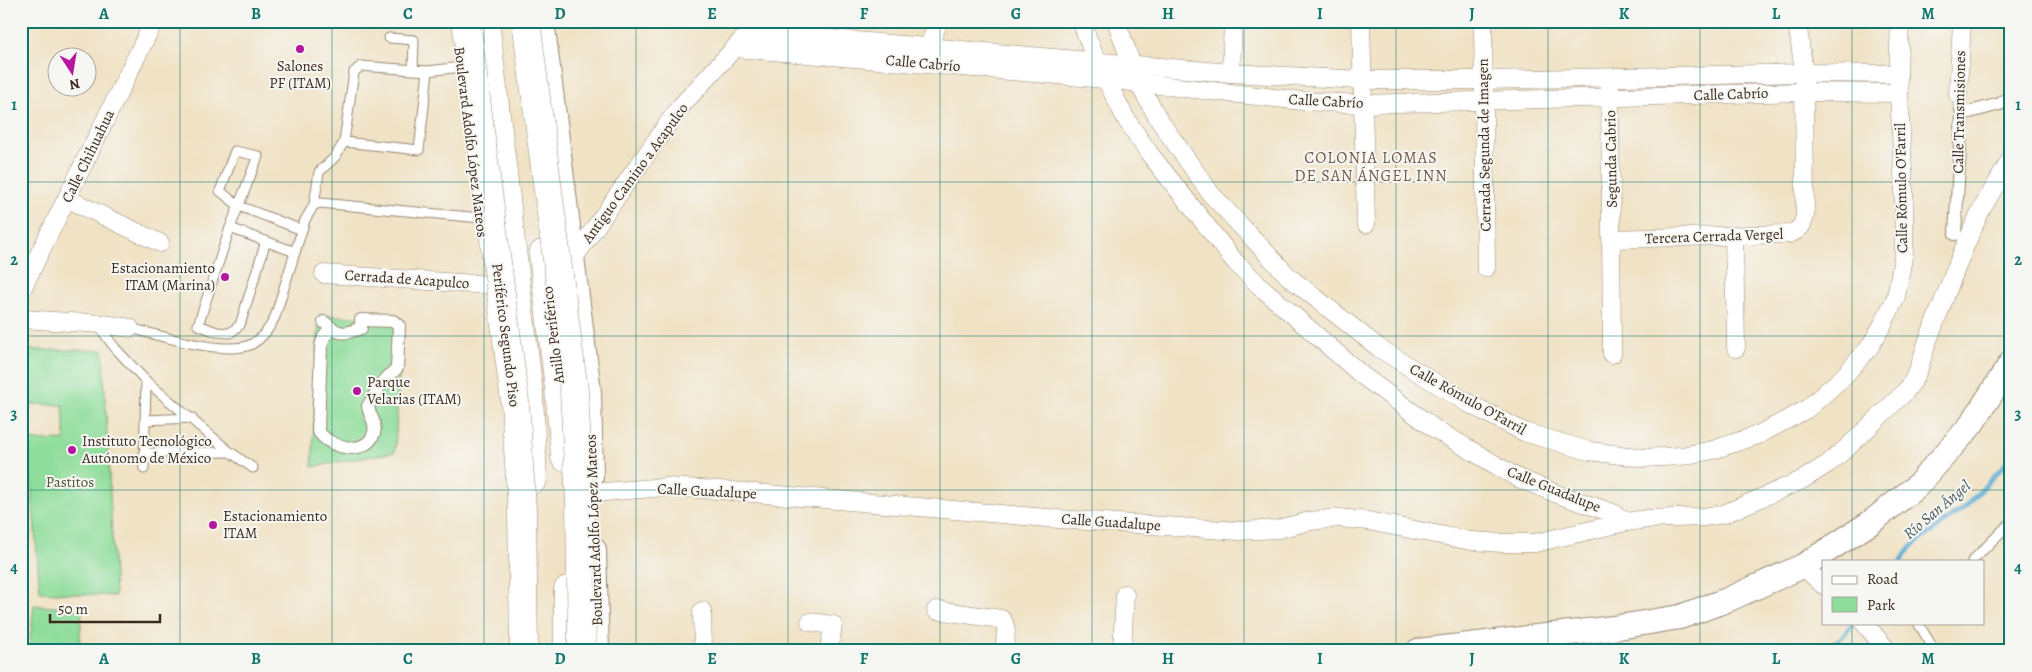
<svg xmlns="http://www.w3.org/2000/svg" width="2032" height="672" font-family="Alegreya,serif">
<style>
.green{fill:#8fdd9b;stroke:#65845c}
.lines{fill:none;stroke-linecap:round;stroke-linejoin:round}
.stream{stroke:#5baed6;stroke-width:4.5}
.service-casing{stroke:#968672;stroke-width:11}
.pedestrian-casing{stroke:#968672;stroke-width:14}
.minor-casing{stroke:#968672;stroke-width:19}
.secondary-casing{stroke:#968672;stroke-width:26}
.motorway-casing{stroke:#968672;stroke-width:29}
.service{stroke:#fff;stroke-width:9}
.pedestrian{stroke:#fff;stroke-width:12}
.minor{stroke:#fff;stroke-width:18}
.secondary{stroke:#fff;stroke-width:24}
.motorway{stroke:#fff;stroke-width:28}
.motorway-bridge-casing{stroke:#968672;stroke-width:29;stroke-linecap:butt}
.motorway-bridge{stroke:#fff;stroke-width:28}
.grid{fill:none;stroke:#0f766e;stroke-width:1;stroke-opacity:0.55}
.poi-dot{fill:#b5179e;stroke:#f6f6f2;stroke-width:2}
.labels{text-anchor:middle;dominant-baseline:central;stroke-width:4;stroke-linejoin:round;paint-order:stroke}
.street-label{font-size:15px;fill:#3b2a1e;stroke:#f6f6f2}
.poi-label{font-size:15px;fill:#3b2a1e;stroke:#f6f6f2;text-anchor:start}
.park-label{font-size:15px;fill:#50573d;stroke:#f6f6f2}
.neighbourhood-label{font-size:16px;letter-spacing:1px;fill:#74574a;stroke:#f6f6f2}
.water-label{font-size:16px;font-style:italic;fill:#46585e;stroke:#f6f6f2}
.neatline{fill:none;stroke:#0f766e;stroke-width:2}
.grid-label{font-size:16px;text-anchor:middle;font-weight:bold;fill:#0f766e}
</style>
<rect width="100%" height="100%" fill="#f6f6f2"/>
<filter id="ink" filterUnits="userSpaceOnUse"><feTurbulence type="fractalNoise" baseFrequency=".02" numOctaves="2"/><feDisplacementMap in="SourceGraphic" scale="10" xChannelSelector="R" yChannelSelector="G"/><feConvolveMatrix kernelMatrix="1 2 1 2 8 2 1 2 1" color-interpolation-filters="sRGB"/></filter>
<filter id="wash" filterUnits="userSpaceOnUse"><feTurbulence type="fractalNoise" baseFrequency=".0096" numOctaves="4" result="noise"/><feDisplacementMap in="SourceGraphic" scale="20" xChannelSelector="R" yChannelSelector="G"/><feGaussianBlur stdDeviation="1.12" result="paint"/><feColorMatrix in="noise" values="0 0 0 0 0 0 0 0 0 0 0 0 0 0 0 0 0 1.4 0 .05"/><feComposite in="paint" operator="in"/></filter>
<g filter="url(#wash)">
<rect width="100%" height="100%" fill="#f0e2c5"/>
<g class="green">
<path d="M319,315l83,5 -7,132 -83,15z"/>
<path d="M21,350h82l12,246 -75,-4 -12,-151 37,-1 -2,-35 -42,-1z"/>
<path d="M34,605l48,5 -3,41h-50z"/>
</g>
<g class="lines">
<g class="stream">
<path d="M1901,561l10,-14 55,-41 45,-48"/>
<path d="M1828,651l27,-28"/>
</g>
</g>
</g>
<g filter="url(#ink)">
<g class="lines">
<defs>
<g id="service">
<path d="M389,38l25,2 -1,30"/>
<path d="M344,142l75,8 9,-79"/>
<path d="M314,205l5,-33 16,-15 9,-15 10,-70 7,-6 67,5 33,-4"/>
<path d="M230,228l65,24"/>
<path d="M266,241l-26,84 -10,8 -13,-1 -19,-7 32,-97 28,-72 -23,-5 -15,40 19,15 63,24"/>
<path d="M98,325l17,23 31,33 84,71 23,16"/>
<path d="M130,328c28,7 97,29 122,16 11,-6 18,-16 23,-27l30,-97 9,-15 6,-2 161,15"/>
<path d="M145,420l47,-2"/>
<path d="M144,453l86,-1"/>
<path d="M144,469l2,-88"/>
<path d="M1972,561l39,-39"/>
<path d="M1918,623l14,23 -1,5"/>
</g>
<g id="pedestrian">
<path d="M1962,114l38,-10 11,-8"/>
<path d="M1955,234l7,-120 -4,-19"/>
<path d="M324,322c15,13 19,13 37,6v-8l32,1 6,5 -2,42 -16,16 -13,22c1,10 9,16 6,27 -8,25 -48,14 -56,-3l3,-84 3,-9 7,-9"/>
</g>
<g id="minor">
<path d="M1081,21l15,39 30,59 23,34 87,110 25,24 102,89 72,53 81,48 41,17 56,19 13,9 21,-3 56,-2 21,-3 78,-34 27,-17 19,-16 57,-55 8,-11 6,-13 9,-28 34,-87 18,-41 31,-53"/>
<path d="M1116,21l23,63 20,36 52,74 78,83 90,71 87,54 58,30 65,19 55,7 37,-2 32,-6 45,-15 49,-26 36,-32 26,-29 13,-22 14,-29 8,-45v-61l-6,-117 2,-53"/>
<path d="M1361,21l5,203"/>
<path d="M1483,21l3,247"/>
<path d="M750,32l481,41 131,7h121l321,-7 94,1"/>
<path d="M735,48l370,31 197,22 60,3 442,-12 95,1"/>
<path d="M925,55l14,-34"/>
<path d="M1231,73l2,-52"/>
<path d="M1610,86l2,268"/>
<path d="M1958,95l4,-74"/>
<path d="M68,199l92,44"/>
<path d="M1734,236l2,112"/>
<path d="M1612,239l177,-5c11,-4 14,-8 16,-19l-1,-142 -7,-52"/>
<path d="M573,259l106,-151 63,-68"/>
<path d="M324,274l166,11"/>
<path d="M21,291l133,-270"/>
<path d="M21,319l82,5 27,4"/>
<path d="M592,493l74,-6 53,3 340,29 180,12 39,-2 32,-8 29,-3 29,3 103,20 32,2h32l91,-21"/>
<path d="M1803,566l20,19"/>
<path d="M936,610l65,9c8,7 4,22 3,32"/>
<path d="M702,611l1,40"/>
<path d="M810,622l23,3 -4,26"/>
<path d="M1864,623l24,28"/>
<path d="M1122,651l3,-57"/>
</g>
<g id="secondary">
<path d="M542,21l47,370 2,86"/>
<path d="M594,550l3,101"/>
<path d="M1418,651l195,-23 67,-11 47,-17 76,-34 67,-43 47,-37 54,-61 40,-62"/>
</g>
<g id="motorway">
<path d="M485,21l44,373 4,85"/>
<path d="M543,254l16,135 6,68"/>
<path d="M568,651v-61"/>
</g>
</defs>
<use href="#service" class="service-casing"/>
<use href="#pedestrian" class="pedestrian-casing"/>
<use href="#minor" class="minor-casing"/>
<use href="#secondary" class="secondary-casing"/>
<use href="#motorway" class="motorway-casing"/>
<use href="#service" class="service"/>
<use href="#pedestrian" class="pedestrian"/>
<use href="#minor" class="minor"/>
<use href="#secondary" class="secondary"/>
<use href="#motorway" class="motorway"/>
<defs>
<g id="motorway-bridge">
<path d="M466,21l49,381 7,108 2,141"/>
<path d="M526,21l48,370 6,112 2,148"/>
</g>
</defs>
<use href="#motorway-bridge" class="motorway-bridge-casing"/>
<use href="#motorway-bridge" class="motorway-bridge"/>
</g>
</g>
<path class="grid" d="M180,21v630M332,21v630M484,21v630M636,21v630M788,21v630M940,21v630M1092,21v630M1244,21v630M1396,21v630M1548,21v630M1700,21v630M1852,21v540M21,182h1990M21,336h1990M21,490h1990M1852,623v28"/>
<g class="poi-dot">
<circle cx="300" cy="49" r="5"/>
<circle cx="225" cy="277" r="5"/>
<circle cx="357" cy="391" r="5"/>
<circle cx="72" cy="450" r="5"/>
<circle cx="213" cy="525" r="5"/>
</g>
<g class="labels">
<g class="street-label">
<text transform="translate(923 63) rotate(5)">Calle Cabrío</text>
<text transform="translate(1731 94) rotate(-2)">Calle Cabrío</text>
<text transform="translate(1326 101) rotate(3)">Calle Cabrío</text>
<text transform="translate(1959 112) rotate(-89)">Calle Transmisiones</text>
<text transform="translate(471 142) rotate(83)">Boulevard Adolfo López Mateos</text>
<text transform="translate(1484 145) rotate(-91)">Cerrada Segunda de Imagen</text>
<text transform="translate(88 156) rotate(-64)">Calle Chihuahua</text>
<text transform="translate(1611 159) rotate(-91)">Segunda Cabrio</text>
<text transform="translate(635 173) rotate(-54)">Antiguo Camino a Acapulco</text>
<text transform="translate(1901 188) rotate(-91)">Calle Rómulo O'Farril</text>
<text transform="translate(1714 236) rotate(-2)">Tercera Cerrada Vergel</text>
<text transform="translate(407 279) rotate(4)">Cerrada de Acapulco</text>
<text transform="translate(506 335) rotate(83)">Periférico Segundo Piso</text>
<text transform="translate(553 335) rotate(-97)">Anillo Periférico</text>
<text transform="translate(1468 399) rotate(29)">Calle Rómulo O'Farril</text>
<text transform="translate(1554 489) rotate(22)">Calle Guadalupe</text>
<text transform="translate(707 491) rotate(3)">Calle Guadalupe</text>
<text transform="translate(1111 522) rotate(4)">Calle Guadalupe</text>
<text transform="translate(594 530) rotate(-92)">Boulevard Adolfo López Mateos</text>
</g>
<g class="poi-label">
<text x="300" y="66" text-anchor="middle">Salones<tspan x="300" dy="17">PF (ITAM)</tspan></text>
<text x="215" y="268" text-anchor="end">Estacionamiento<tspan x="215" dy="17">ITAM (Marina)</tspan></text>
<text x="367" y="382">Parque<tspan x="367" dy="17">Velarias (ITAM)</tspan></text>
<text x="82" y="441">Instituto Tecnológico<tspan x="82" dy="17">Autónomo de México</tspan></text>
<text x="223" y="516">Estacionamiento<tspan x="223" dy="17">ITAM</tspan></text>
</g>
<g class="park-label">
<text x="70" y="482">Pastitos</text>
</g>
<g class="neighbourhood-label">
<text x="1371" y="158">COLONIA LOMAS<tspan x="1371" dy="18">DE SAN ÁNGEL INN</tspan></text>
</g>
<g class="water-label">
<text transform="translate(1937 510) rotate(-40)">Río San Ángel</text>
</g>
</g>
<rect width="2032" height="672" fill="none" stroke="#f6f6f2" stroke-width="55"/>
<rect x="1822" y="560" width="162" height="65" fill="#f6f6f2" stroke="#aba49d"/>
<rect x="1832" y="576" width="25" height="8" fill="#ffffff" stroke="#aba49d"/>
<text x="1867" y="584" font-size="15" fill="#3b2a1e">Road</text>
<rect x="1832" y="597" width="25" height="15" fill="#8fdd9b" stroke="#aba49d"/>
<text x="1867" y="610" font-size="15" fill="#3b2a1e">Park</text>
<g transform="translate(72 72) rotate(168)"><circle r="24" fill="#f6f6f2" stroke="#aba49d"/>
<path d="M0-4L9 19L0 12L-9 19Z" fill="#b5179e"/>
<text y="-8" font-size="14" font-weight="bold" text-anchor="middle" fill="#3b2a1e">N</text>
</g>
<path d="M50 614v8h110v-8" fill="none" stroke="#3b2a1e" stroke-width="2.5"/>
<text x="58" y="614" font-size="15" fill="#3b2a1e" stroke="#f6f6f2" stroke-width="4" paint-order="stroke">50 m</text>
<rect x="28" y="28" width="1976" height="616" class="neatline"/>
<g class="grid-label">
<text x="104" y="19">A</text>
<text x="256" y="19">B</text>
<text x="408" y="19">C</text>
<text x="560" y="19">D</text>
<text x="712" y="19">E</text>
<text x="864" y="19">F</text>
<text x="1016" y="19">G</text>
<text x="1168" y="19">H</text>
<text x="1320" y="19">I</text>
<text x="1472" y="19">J</text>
<text x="1624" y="19">K</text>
<text x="1776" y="19">L</text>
<text x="1928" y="19">M</text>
<text x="14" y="110">1</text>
<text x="2018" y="110">1</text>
<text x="14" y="265">2</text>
<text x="2018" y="265">2</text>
<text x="14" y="419">3</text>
<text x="2018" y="419">3</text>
<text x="14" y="573">4</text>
<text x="2018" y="573">4</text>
<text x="104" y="664">A</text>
<text x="256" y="664">B</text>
<text x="408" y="664">C</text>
<text x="560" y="664">D</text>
<text x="712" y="664">E</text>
<text x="864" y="664">F</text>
<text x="1016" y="664">G</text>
<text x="1168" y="664">H</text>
<text x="1320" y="664">I</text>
<text x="1472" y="664">J</text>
<text x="1624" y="664">K</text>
<text x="1776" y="664">L</text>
<text x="1928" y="664">M</text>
</g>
</svg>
